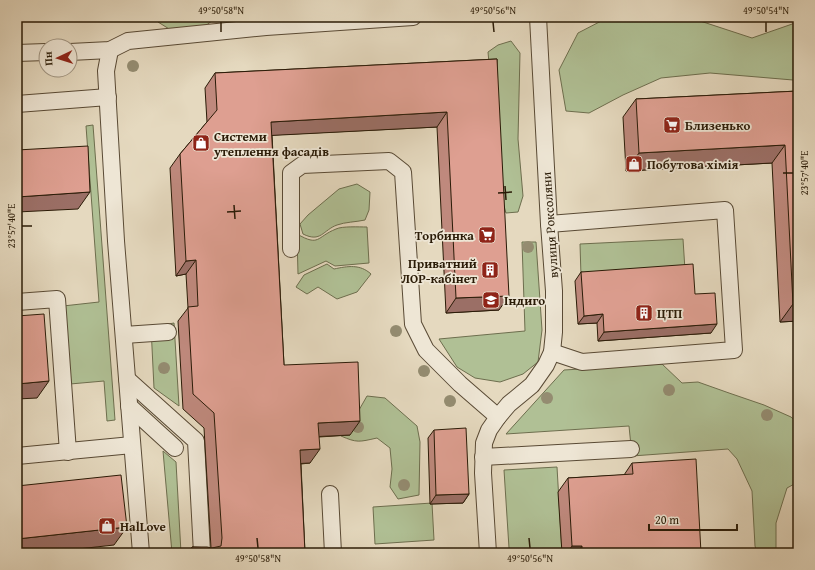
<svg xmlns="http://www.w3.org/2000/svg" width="815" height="570" font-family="'Gentium Book Plus',serif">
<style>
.green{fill:#b0c095;stroke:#6d6e4e}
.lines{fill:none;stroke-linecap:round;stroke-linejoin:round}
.lane-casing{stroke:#594a35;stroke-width:18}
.lane{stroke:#eee6d5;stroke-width:16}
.tree{fill:#948c71}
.wall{fill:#bf897d;stroke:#2a1b07}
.shaded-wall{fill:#9b6f66;stroke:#2a1b07}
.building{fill:#de9f91;stroke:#2a1b07}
.ticks{fill:none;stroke:#2a1b07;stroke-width:1.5}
.labels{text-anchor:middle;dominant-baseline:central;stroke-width:3.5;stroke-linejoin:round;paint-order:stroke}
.poi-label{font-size:13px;font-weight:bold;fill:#2a1b07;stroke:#eee6d5;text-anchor:start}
.street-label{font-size:13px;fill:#2a1b07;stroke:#eee6d5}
.neatline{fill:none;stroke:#2a1b07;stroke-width:1.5}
.ticks-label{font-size:10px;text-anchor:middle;fill:#2a1b07}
</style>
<rect width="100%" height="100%" fill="#e5d9bf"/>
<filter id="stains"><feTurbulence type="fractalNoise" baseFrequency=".005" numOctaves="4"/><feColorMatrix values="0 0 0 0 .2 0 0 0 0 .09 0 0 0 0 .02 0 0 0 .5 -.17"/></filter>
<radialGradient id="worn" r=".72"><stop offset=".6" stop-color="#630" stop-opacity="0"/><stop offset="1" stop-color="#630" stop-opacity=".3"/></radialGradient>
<g class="green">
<path d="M159,17h58l-13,10 -30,5 -16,-10z"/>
<path d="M609,17h79l64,21 46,-16v56l-5,2 -83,-7 -49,5 -38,17 -34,18 -23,-2 -7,-41 19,-37z"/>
<path d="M511,41l9,12 -2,86 5,57 -5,16 -12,1 -5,-17 -13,-144 10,-7z"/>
<path d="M93,125l22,295 -8,1 -3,-40 -34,3 -7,-78 36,-4 -13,-176z"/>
<path d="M357,184l13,8 -1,18 -4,10c-9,2 -20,2 -28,5 -14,5 -16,18 -34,9l-3,-10 8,-9 31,-26z"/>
<path d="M367,227l2,36 -34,3 -9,-5 -28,13 -1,-40c23,13 19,3 39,-5 6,-3 23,-2 31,-2z"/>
<path d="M683,239l2,31 -104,6 -1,-32z"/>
<path d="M522,242h14l6,88 -4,32 -15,12 -23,8 -25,-4 -18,-11 -18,-28 86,-8z"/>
<path d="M327,264l7,5c14,-3 26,-5 37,5l-14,18 -20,7 -19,-12 -11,7 -11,-7 8,-12z"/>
<path d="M174,323l5,83 -25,-18 -3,-61z"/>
<path d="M662,364l20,19 16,-1 31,11 35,12 27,12 7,6v59l-11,6 -11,35v30h-19l-2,-7 -3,-55 -15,-32 -9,-10 -96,7 -3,-30 -123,8 58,-64z"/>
<path d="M367,396l18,2 32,28 3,16 -1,53 -21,4 -8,-12 2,-18 -2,-21 -13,-10c-18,4 -20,5 -36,-2l14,-19z"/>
<path d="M163,451l13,11 5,91h-9z"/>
<path d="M557,467l5,86h-47l-6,-5 -5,-78z"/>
<path d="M432,503l2,37 -59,4 -2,-37z"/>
</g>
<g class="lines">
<defs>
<g id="lane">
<path d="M110,50l-4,21 10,170 25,312"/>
<path d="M70,52l40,-2 18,-9 138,-14 147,-10"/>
<path d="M17,53l29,-1"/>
<path d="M17,104l91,-7"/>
<path d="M549,224l176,-14 9,140 -152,12 -30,-10"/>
<path d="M291,249v-76l11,-8 87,-4 14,11 10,152 13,26 34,34 38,33"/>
<path d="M17,302l40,-3 11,153"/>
<path d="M124,335l44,-3"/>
<path d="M127,379l69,62 6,112"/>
<path d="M129,406l46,42"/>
<path d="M17,456l115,-11"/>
<path d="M483,457l148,-8"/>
<path d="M330,494l3,59"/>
<path d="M488,553l-5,-80 1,-30 5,-13 9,-13 11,-13 23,-19 14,-20 6,-13 2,-20v-41l-5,-67 -11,-207"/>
</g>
</defs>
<use href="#lane" class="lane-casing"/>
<use href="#lane" class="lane"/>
</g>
<g class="tree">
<circle cx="133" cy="66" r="6"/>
<circle cx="528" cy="247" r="6"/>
<circle cx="396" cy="331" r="6"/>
<circle cx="164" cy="368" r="6"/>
<circle cx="424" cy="371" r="6"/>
<circle cx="669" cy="390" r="6"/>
<circle cx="547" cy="398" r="6"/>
<circle cx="450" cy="401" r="6"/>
<circle cx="767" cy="415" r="6"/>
<circle cx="358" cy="427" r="6"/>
<circle cx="404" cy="485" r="6"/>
</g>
<g class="wall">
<path d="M497,59l2,251 -53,3 -9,-186 -165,8 12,230 66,70 -31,2 -9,26 -9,1 4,89h-117l4,-6 19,1 -7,-120 -21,-19 -5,-88 10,-13 -2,-34 -10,2 -6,-108 10,-14 27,-32 -2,-34 10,-15z"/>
<path d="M798,91v230l-18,1 -8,-159 -146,8 -3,-54 13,-18z"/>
<path d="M581,272l114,22 16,39 -113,8 -1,-18 -19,1 -3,-43z"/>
<path d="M434,430l35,64 -6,9 -33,1 -2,-66z"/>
<path d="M632,463l69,90h-139l-4,-61 10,-14 56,-3z"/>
</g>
<g class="shaded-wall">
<path d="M447,112l-10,15 -176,9 10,-14z"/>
<path d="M785,145l-13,18 -146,8 13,-18z"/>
<path d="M90,192l-12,17 -61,3v-15z"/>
<path d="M196,260l-10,14 -10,2 10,-15z"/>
<path d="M509,296l-10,14 -53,3 10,-15z"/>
<path d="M793,304h5v17l-18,1z"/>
<path d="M603,314l-6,9 -19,1 6,-8z"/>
<path d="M717,324l-6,9 -113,8 6,-9z"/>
<path d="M49,381l-12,17 -20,1v-15z"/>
<path d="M360,421l-10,14 -42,2 10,-14z"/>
<path d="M320,449l-10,14 -20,1 10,-14z"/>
<path d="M469,494l-6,9 -33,1 6,-9z"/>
<path d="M127,527l-13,18 -72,8h-25v-14z"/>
<path d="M572,546h10l-5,7h-10z"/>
</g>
<g class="building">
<path d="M497,59l12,237 -53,2 -9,-186 -176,10 13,243 74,-3 2,59 -42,2 2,26 -20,1 5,103h-113v-6h15l5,1 9,-2 1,-8 -8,-125 -21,-19 -5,-87 10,-1 -2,-46 -10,1 -6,-107 37,-44 -2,-37z"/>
<path d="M798,91v213h-5l-8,-159 -146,8 -3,-54z"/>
<path d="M88,146l2,46 -73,5v-47z"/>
<path d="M693,264l2,30 20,-1 2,31 -113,8 -1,-18 -19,2 -3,-44z"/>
<path d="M44,314l5,67 -32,3v-68z"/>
<path d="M466,428l3,66 -33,1 -2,-65z"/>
<path d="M696,459l5,94h-119v-7h-10l-4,-68 65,-4 -1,-11z"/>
<path d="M121,475l6,52 -110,12v-53z"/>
</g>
<path class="ticks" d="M221,22v10M493,22l1,10M766,22v10M783,173h10M505,186l1,14M498,193l14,-1M234,205l1,14M227,212l14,-1M22,226h10M257,538l1,10M529,538l1,10"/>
<defs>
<symbol id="supermarket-square" viewBox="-11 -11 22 22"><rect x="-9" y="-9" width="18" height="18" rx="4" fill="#8f2418" stroke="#eee6d5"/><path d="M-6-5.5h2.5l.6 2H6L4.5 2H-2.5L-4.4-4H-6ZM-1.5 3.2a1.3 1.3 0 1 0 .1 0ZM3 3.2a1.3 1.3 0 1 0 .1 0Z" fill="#fff"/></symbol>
<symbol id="shop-square" viewBox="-11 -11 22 22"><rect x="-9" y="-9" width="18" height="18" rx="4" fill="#8f2418" stroke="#eee6d5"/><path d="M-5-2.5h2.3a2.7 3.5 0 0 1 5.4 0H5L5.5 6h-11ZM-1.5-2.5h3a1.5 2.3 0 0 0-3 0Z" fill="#fff"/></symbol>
<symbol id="building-square" viewBox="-11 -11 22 22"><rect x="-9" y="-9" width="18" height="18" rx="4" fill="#8f2418" stroke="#eee6d5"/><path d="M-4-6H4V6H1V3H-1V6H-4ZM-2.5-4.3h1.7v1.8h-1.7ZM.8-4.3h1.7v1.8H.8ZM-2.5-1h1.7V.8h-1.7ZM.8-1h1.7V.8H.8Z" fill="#fff"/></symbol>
<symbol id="school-square" viewBox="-11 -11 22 22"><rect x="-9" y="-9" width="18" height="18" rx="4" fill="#8f2418" stroke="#eee6d5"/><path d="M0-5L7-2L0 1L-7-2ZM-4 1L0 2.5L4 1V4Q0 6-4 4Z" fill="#fff"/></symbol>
</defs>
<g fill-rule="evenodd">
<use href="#supermarket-square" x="662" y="115" width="20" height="20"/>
<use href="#shop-square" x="191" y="133" width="20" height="20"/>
<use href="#shop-square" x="624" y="154" width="20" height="20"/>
<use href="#supermarket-square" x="477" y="225" width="20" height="20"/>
<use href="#building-square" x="480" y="260" width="20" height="20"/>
<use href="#school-square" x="481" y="290" width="20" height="20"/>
<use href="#building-square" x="634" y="303" width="20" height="20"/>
<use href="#shop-square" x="97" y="516" width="20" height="20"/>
</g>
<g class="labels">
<g class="poi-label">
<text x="685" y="125">Близенько</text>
<text x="214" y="136">Системи<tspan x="214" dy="15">утеплення фасадів</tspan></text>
<text x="647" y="164">Побутова хімія</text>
<text x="474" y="235" text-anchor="end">Торбинка</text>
<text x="477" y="263" text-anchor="end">Приватний<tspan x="477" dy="15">ЛОР-кабінет</tspan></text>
<text x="504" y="300">Індиго</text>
<text x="657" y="313">ЦТП</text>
<text x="120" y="526">HalLove</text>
</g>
<g class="street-label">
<text transform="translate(550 225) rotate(-94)">вулиця Роксоляни</text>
</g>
</g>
<rect width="815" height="570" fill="none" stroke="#e5d9bf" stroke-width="44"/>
<g transform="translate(58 58) rotate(266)"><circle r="19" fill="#eee6d5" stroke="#a09583"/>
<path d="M0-3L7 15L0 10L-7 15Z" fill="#8f2418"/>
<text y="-6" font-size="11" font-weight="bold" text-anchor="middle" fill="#2a1b07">Пн</text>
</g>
<path d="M649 524v6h88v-6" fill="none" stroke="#2a1b07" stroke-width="2"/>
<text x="655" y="524" font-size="12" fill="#2a1b07" stroke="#eee6d5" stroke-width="3" paint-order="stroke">20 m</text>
<rect x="22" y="22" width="771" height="526" class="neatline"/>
<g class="ticks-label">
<text x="221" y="14">49°50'58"N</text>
<text x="493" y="14">49°50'56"N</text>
<text x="766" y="14">49°50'54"N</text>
<text transform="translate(804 173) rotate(-90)" y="4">23°57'40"E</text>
<text transform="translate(11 226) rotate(-90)" y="4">23°57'40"E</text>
<text x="258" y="562">49°50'58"N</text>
<text x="530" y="562">49°50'56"N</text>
</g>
<rect width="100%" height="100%" filter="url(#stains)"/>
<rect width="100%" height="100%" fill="url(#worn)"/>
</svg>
